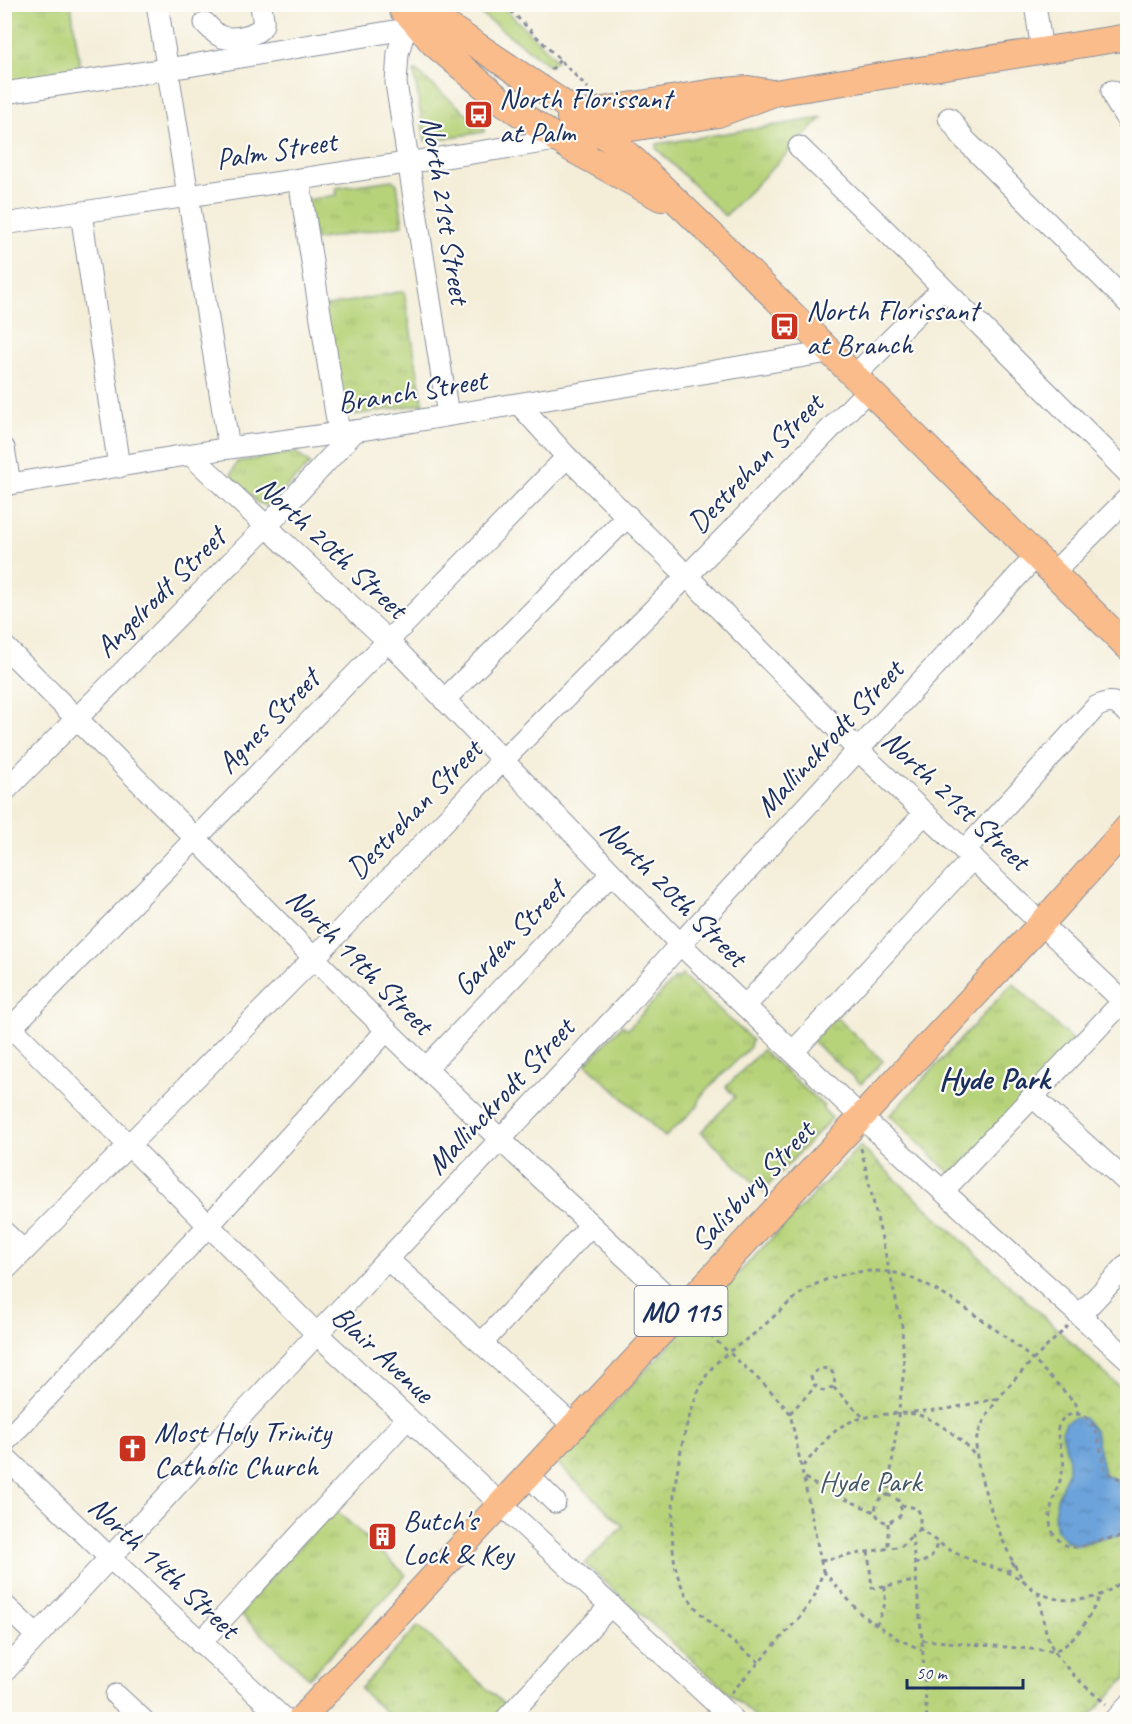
<svg xmlns="http://www.w3.org/2000/svg" width="1132" height="1724" font-family="Caveat,sans-serif">
<style>
.grass{fill:url(#grass-tufts);stroke:#69816c;stroke-width:1.5}
.park{fill:url(#park-crowns);stroke:#69816c;stroke-width:1.5}
.water{fill:url(#water-ripples);stroke:#44699c;stroke-width:1.5}
.lines{fill:none;stroke-linecap:round;stroke-linejoin:round}
.minor-casing{stroke:#888e9c;stroke-width:23}
.major-casing{stroke:#888e9c;stroke-width:28}
.path{stroke:#888e9c;stroke-width:3;stroke-dasharray:4.5 4.5;stroke-linecap:butt}
.minor{stroke:#fff;stroke-width:21}
.major{stroke:#fabc8b;stroke-width:26}
.labels{text-anchor:middle;dominant-baseline:central;stroke-width:4.5;stroke-linejoin:round;paint-order:stroke}
.shield{fill:#fdfcf7;stroke:#5f6c8c;stroke-width:1.5}
.shield-label{font-size:28px;font-weight:bold;fill:#1b2f5e}
.poi-label{font-size:30px;fill:#1b2f5e;stroke:#fdfcf7;text-anchor:start}
.street-label{font-size:30px;fill:#1b2f5e;stroke:#fdfcf7}
.park-label{font-size:30px;fill:#425865;stroke:#fdfcf7}
.neighbourhood-label{font-size:32px;font-weight:bold;fill:#1b2f5e;stroke:#fdfcf7}
</style>
<defs>
<pattern id="grass-tufts" width="24" height="20" patternUnits="userSpaceOnUse" patternTransform="scale(1.5)"><rect width="24" height="20" fill="#b7d37a"/><path d="M3 7l-1-3M5 7V3M7 7l1-3M15 17l-1-3M17 17v-4M19 17l1-3" fill="none" stroke="#9db56c"/></pattern>
<pattern id="park-crowns" width="20" height="18" patternUnits="userSpaceOnUse" patternTransform="scale(1.5)"><rect width="20" height="18" fill="#b7d37a"/><path d="M2 6a3 3 0 1 1 6 0M12 15a3 3 0 1 1 6 0" fill="none" stroke="#9db56c"/></pattern>
<pattern id="water-ripples" width="26" height="14" patternUnits="userSpaceOnUse" patternTransform="scale(1.5)"><rect width="26" height="14" fill="#6ca3da"/><path d="M2 4q2-2 4 0t4 0M15 11q2-2 4 0t4 0" fill="none" stroke="#5885b4"/></pattern>
</defs>
<rect width="100%" height="100%" fill="#fdfcf7"/>
<filter id="ink" filterUnits="userSpaceOnUse"><feTurbulence type="fractalNoise" baseFrequency=".0167" numOctaves="2"/><feDisplacementMap in="SourceGraphic" scale="12" xChannelSelector="R" yChannelSelector="G"/><feConvolveMatrix kernelMatrix="1 2 1 2 8 2 1 2 1" color-interpolation-filters="sRGB"/></filter>
<filter id="wash" filterUnits="userSpaceOnUse"><feTurbulence type="fractalNoise" baseFrequency=".008" numOctaves="4" result="noise"/><feDisplacementMap in="SourceGraphic" scale="24" xChannelSelector="R" yChannelSelector="G"/><feGaussianBlur stdDeviation="1.35" result="paint"/><feColorMatrix in="noise" values="0 0 0 0 0 0 0 0 0 0 0 0 0 0 0 0 0 1.4 0 .05"/><feComposite in="paint" operator="in"/></filter>
<g filter="url(#wash)">
<rect width="100%" height="100%" fill="#f4eed9"/>
<g class="grass">
<path d="M5,5h66l10,68 -76,11z"/>
<path d="M469,5h32l56,55 -7,6z"/>
<path d="M416,71l68,57v4l-59,9 -11,-69z"/>
<path d="M822,118l-97,98 -69,-68 1,-4z"/>
<path d="M392,180l5,4 6,41 -88,15 -9,-40 31,-5 -1,-7z"/>
<path d="M404,291l19,113 -82,13 -19,-110z"/>
<path d="M296,452l14,12 -43,42 -10,-4 -26,-27 6,-13z"/>
<path d="M682,975l70,65 -2,7 -49,49 -3,10 -33,31 -79,-73 36,-39 6,4 47,-51 2,2z"/>
<path d="M1013,983l63,61 -124,131 -62,-60z"/>
<path d="M836,1017l47,44 -22,23 -49,-43z"/>
<path d="M762,1050l62,56 -2,2 10,10 -69,73 -62,-59 34,-35 -9,-10z"/>
<path d="M335,1509l71,66 -97,103 -71,-66z"/>
<path d="M418,1626l90,82 -11,11h-104l-33,-30z"/>
</g>
<path class="park" d="M860,1146l267,248v283l-40,42h-329l-173,-155 38,-38 -66,-63z"/>
<path class="water" d="M1073,1418h11l11,14 9,42 23,11v49l-22,3 -28,8 -11,-4 -9,-11 -3,-15 3,-16 11,-27v-15l-6,-26 4,-9z"/>
</g>
<g filter="url(#ink)">
<g class="lines">
<defs>
<g id="minor">
<path d="M157,4l72,444"/>
<path d="M413,4l-15,49 -2,30 52,332"/>
<path d="M1035,4l7,47"/>
<path d="M205,23c4,4 10,11 15,13 10,5 40,0 43,-12 1,-6 -2,-14 -2,-20"/>
<path d="M1112,91l4,11 12,19"/>
<path d="M4,93l183,-27 219,-37"/>
<path d="M949,118l16,22 163,163"/>
<path d="M799,147l88,85 241,241"/>
<path d="M299,179l40,254"/>
<path d="M81,213l38,254"/>
<path d="M4,224l553,-84"/>
<path d="M854,376l88,-87"/>
<path d="M519,404l48,53 120,119 171,174 270,256"/>
<path d="M4,448l6,36"/>
<path d="M191,455l197,186 292,303 181,173 267,242"/>
<path d="M4,485l225,-37 126,-17 474,-79"/>
<path d="M1053,573l75,-75"/>
<path d="M4,646c104,103 206,208 309,311 120,121 245,237 369,353"/>
<path d="M444,700l184,-184"/>
<path d="M4,792l263,-266 88,-95"/>
<path d="M965,850l131,-143c16,-8 19,-5 32,6"/>
<path d="M745,1006l180,-193"/>
<path d="M4,1020l313,314 417,386"/>
<path d="M12,1027l555,-570"/>
<path d="M793,1052l180,-194"/>
<path d="M426,1068l185,-194"/>
<path d="M1032,1096l96,87"/>
<path d="M943,1191l185,-195"/>
<path d="M4,1232l20,19"/>
<path d="M388,1260l186,166"/>
<path d="M4,1271l310,-313 188,-197 185,-185 181,-186"/>
<path d="M1080,1315l48,-51"/>
<path d="M482,1343l109,-118"/>
<path d="M4,1443l205,-218 178,-195"/>
<path d="M4,1456l105,101 176,163"/>
<path d="M529,1476l26,26"/>
<path d="M4,1605l33,31"/>
<path d="M200,1643l207,-224"/>
<path d="M4,1672l313,-338 310,-329 53,-61 356,-388"/>
<path d="M116,1695l27,25"/>
<path d="M505,1720l106,-115"/>
<path d="M1115,1720l13,-14"/>
</g>
<g id="major">
<path d="M402,9l8,7 23,27 70,59 69,47 89,49"/>
<path d="M410,16l19,2 22,10 128,86 57,48 80,77 412,408"/>
<path d="M570,118l9,-4 135,-22 34,-3 19,3"/>
<path d="M557,140l161,-26 56,-21 354,-56"/>
<path d="M300,1720l742,-797 86,-96"/>
</g>
</defs>
<use href="#minor" class="minor-casing"/>
<use href="#major" class="major-casing"/>
<g class="path">
<path d="M504,4l84,84"/>
<path d="M551,70l9,-10"/>
<path d="M861,1148l41,178 2,44 -16,125c-9,3 -12,7 -13,17l5,8 8,3 12,-7 2,-5 -4,-11 -10,-5"/>
<path d="M697,1323l72,66 21,24 33,158 -8,24 -14,21 -70,77"/>
<path d="M1068,1326c-28,28 -81,74 -91,112 -7,26 31,125 49,145 19,21 63,22 85,6 6,-4 12,-10 17,-15"/>
<path d="M833,1387l-10,4 -10,-7 -2,-8c11,-15 29,-6 22,11l30,30"/>
<path d="M913,1412l34,-3 53,-11"/>
<path d="M790,1413l26,-27"/>
<path d="M803,1466c12,-13 24,-30 39,-40 15,-10 60,-16 77,-11 19,6 45,25 56,41"/>
<path d="M805,1478l17,11 53,23"/>
<path d="M1128,1483l-21,-10c-8,-17 -5,-37 -17,-52 -9,-11 -29,-9 -32,7 -2,13 8,26 5,40 -3,24 -27,53 -2,74 15,12 29,-1 44,-3 7,-1 15,-1 23,-3"/>
<path d="M901,1505l16,3 3,6v15c14,11 28,21 44,28 20,9 42,12 61,25"/>
<path d="M888,1523v24"/>
<path d="M920,1529l-8,6 10,105 5,80"/>
<path d="M868,1551l4,37 44,-7"/>
<path d="M821,1560l81,-14 10,-11"/>
<path d="M914,1564c14,-2 21,-8 23,-22"/>
<path d="M823,1571l38,43 37,25 24,11"/>
<path d="M1006,1571l4,-1 3,-4 -1,-6"/>
<path d="M1038,1592c4,19 6,42 16,59 11,18 35,39 52,53"/>
<path d="M876,1625l9,-21v-18"/>
<path d="M922,1640l132,11c24,-9 36,-36 47,-57"/>
<path d="M759,1662c-28,-22 -65,-46 -79,-80 -19,-47 0,-160 25,-204 11,-20 32,-31 50,-45 15,-12 29,-27 45,-39 24,-18 59,-26 90,-22 36,4 118,64 145,90 14,13 28,28 41,42l2,9"/>
</g>
<use href="#minor" class="minor"/>
<use href="#major" class="major"/>
</g>
</g>
<defs>
<symbol id="bus-square" viewBox="-11 -11 22 22"><rect x="-9" y="-9" width="18" height="18" rx="4" fill="#c8321e" stroke="#fdfcf7"/><path d="M-5-6H5V4H4V6H2V4H-2V6H-4V4H-5ZM-3.5-4V0h7V-4ZM-3.5 1.2v1.5H-2V1.2ZM2 1.2v1.5H3.5V1.2Z" fill="#fff"/></symbol>
<symbol id="church-square" viewBox="-11 -11 22 22"><rect x="-9" y="-9" width="18" height="18" rx="4" fill="#c8321e" stroke="#fdfcf7"/><path d="M-1.2-6h2.4v3.5h3.3v2.4h-3.3V6h-2.4V-.1h-3.3v-2.4h3.3Z" fill="#fff"/></symbol>
<symbol id="building-square" viewBox="-11 -11 22 22"><rect x="-9" y="-9" width="18" height="18" rx="4" fill="#c8321e" stroke="#fdfcf7"/><path d="M-4-6H4V6H1V3H-1V6H-4ZM-2.5-4.3h1.7v1.8h-1.7ZM.8-4.3h1.7v1.8H.8ZM-2.5-1h1.7V.8h-1.7ZM.8-1h1.7V.8H.8Z" fill="#fff"/></symbol>
</defs>
<g fill-rule="evenodd">
<use href="#bus-square" x="462" y="98" width="33" height="33"/>
<use href="#bus-square" x="768" y="310" width="33" height="33"/>
<use href="#church-square" x="116" y="1432" width="33" height="33"/>
<use href="#building-square" x="366" y="1520" width="33" height="33"/>
</g>
<g class="labels">
<rect class="shield" x="634.5" y="1286" width="93" height="50" rx="4.5"/>
<g class="shield-label">
<text x="681" y="1311">MO 115</text>
</g>
<g class="poi-label">
<text x="499" y="98">North Florissant<tspan x="499" dy="34">at Palm</tspan></text>
<text x="806" y="310">North Florissant<tspan x="806" dy="34">at Branch</tspan></text>
<text x="154" y="1432">Most Holy Trinity<tspan x="154" dy="34">Catholic Church</tspan></text>
<text x="403" y="1520">Butch's<tspan x="403" dy="34">Lock &amp; Key</tspan></text>
</g>
<g class="street-label">
<text transform="translate(276 150) rotate(-9)">Palm Street</text>
<text transform="translate(446 210) rotate(81)">North 21st Street</text>
<text transform="translate(412 391) rotate(-9)">Branch Street</text>
<text transform="translate(755 463) rotate(-46)">Destrehan Street</text>
<text transform="translate(332 547) rotate(43)">North 20th Street</text>
<text transform="translate(160 592) rotate(-45)">Angelrodt Street</text>
<text transform="translate(268 721) rotate(-46)">Agnes Street</text>
<text transform="translate(829 738) rotate(-47)">Mallinckrodt Street</text>
<text transform="translate(956 800) rotate(43)">North 21st Street</text>
<text transform="translate(414 809) rotate(-46)">Destrehan Street</text>
<text transform="translate(674 893) rotate(45)">North 20th Street</text>
<text transform="translate(509 938) rotate(-46)">Garden Street</text>
<text transform="translate(360 961) rotate(45)">North 19th Street</text>
<text transform="translate(500 1096) rotate(-47)">Mallinckrodt Street</text>
<text transform="translate(752 1186) rotate(-47)">Salisbury Street</text>
<text transform="translate(383 1354) rotate(43)">Blair Avenue</text>
<text transform="translate(164 1567) rotate(43)">North 14th Street</text>
</g>
<g class="park-label">
<text x="870" y="1481">Hyde Park</text>
</g>
<g class="neighbourhood-label">
<text x="994" y="1078">Hyde Park</text>
</g>
</g>
<rect width="1132" height="1724" fill="none" stroke="#fdfcf7" stroke-width="24"/>
<path d="M907 1679v9h116v-9" fill="none" stroke="#1b2f5e" stroke-width="3"/>
<text x="916" y="1679" font-size="18" fill="#1b2f5e" stroke="#fdfcf7" stroke-width="4.5" paint-order="stroke">50 m</text>
</svg>
